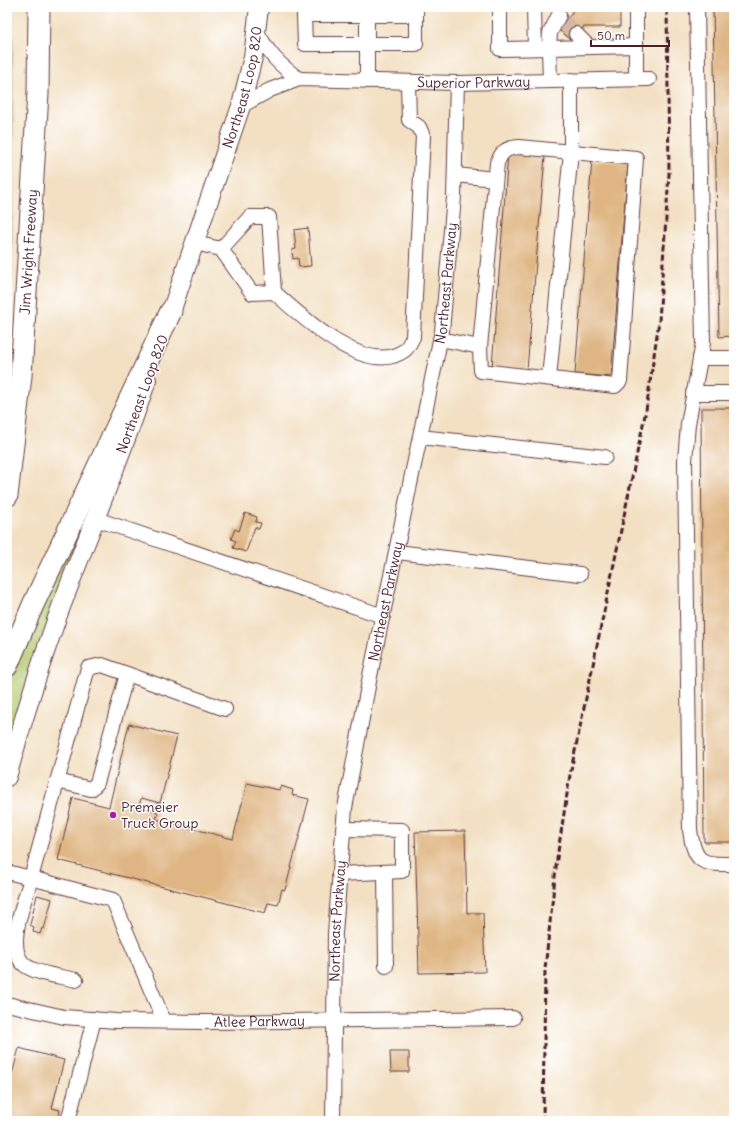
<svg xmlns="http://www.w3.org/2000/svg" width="741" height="1128" font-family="Delius,sans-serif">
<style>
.green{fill:#afc66b;stroke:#7c724b}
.building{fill:#dfb683}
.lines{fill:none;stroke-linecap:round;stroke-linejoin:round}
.minor-tunnel{stroke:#d1b9a5;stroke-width:14;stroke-dasharray:14 7;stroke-linecap:butt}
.minor-casing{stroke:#633c42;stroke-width:16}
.major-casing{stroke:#633c42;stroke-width:20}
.highway-casing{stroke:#633c42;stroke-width:23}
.minor{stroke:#fff;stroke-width:14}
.major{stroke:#fff;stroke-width:18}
.highway{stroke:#fff;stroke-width:21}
.rail{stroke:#4a1f2b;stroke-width:3;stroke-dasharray:6 3;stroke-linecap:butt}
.poi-dot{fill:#b5179e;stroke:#fff;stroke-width:1.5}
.labels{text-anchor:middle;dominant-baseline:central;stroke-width:3;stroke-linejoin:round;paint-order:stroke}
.street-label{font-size:14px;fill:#4a1f2b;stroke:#fff}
.poi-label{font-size:14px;fill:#4a1f2b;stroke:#fff;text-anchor:start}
</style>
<rect width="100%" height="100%" fill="#fff"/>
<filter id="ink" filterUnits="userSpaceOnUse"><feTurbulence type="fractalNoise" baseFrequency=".025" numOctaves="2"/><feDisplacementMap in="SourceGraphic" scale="8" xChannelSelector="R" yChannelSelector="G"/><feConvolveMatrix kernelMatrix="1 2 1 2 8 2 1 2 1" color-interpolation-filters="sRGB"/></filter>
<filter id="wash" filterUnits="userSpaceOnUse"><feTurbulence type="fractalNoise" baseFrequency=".012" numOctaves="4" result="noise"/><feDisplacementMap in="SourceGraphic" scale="16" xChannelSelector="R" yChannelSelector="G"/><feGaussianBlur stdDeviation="0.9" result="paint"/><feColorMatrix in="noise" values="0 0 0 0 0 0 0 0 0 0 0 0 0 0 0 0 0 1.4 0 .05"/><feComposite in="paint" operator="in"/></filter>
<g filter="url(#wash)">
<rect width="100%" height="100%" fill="#f3e0c3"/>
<g class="green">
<path d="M7,7h5l1,162 -3,163 -3,34z"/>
<path d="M103,479l-96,270v-61l21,-52z"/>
</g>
<g id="blocks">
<g class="building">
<path d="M572,7h48v20h-36l-14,12 -12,-10 14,-16z"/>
<path d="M713,7h21v329l-15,1z"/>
<path d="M508,154l37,2 -18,214 -35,-3z"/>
<path d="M592,160l36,3 -17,214 -36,-3z"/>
<path d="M308,228l3,38 -12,1 -1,-9 -5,1 -1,-9 4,-1 -2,-19z"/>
<path d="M701,408h33v434h-30z"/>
<path d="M245,513l12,4 -1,5 5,1 -2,6 -4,-2 -9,25 -13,-4 3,-7 -5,-2 4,-10 4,2z"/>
<path d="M129,724l48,12 -17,67 -19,-5 -2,8 19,6 -2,7 77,20 14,-56 32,7 2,-4 12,4 -1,5 17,4 -24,91 -3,-1 -4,16 -10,-2 -3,10 -207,-53 15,-62 36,9z"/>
<path d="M465,831l2,82h16l2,59 -66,1 -4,-141z"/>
<path d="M37,895l15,4 -8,30 -2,-1 -2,6 -7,-2 1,-5 -4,-2z"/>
<path d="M19,1048l45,12 -12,48 8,2 -2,11h-51v-27z"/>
<path d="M390,1052h19v20h-18z"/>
</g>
</g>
</g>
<g filter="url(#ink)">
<use href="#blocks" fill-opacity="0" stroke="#633c42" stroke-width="1"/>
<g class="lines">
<path class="minor-tunnel" d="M564,22l12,12"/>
<defs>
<g id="minor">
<path d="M304,7v8h112v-8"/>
<path d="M500,7v42l49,-1 1,-15 9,-18"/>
<path d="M534,7l1,41"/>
<path d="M697,7l6,336 -15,81 -3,37 5,369c5,35 12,34 44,34"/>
<path d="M304,15l1,29h111v-29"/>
<path d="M256,30c12,23 22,34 43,49"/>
<path d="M576,34l13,13"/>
<path d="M636,46v-39"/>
<path d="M367,81v-65"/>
<path d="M550,81l-1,-33 87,-2v33"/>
<path id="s1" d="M241,106l29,-16 29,-11 158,4 192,-4"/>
<path d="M519,147l117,11 -16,223 -5,5 -134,-15 -1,-24 17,-184c5,-12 9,-15 22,-16z"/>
<path d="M455,175l40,4"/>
<path d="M195,243l26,6 31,44 22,-1c27,24 93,87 131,58 3,-3 6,-9 8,-13l10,-201 -4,-9 -10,-7 -1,-38"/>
<path d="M221,249l29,-32h19l5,75"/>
<path d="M440,339l40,8"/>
<path d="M700,358h34"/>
<path d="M549,378l22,-226v-72"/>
<path d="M693,393h41"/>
<path d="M420,437l185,20"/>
<path d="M96,519l287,97"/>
<path d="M397,552l183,22"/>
<path d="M57,781l34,8 6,-6 30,-109"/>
<path d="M7,872l24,6 57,-210 14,-3 123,44"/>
<path d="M385,872l1,94"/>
<path d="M339,874l63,-3v-41l-59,-1"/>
<path d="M76,980c-16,-4 -36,-5 -50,-14 -23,-16 0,-67 5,-88l82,22 51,121"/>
<path id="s2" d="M7,1004l57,13 52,4 92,1 305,-4"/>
<path d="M68,1121l26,-102"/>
<path id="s3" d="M333,1121l2,-188 10,-125 25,-132 72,-345 12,-134 3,-114"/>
</g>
<g id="major">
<path id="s4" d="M167,324l74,-218 12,-49 6,-50"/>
<path d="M7,777c15,-54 32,-109 51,-162 29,-78 62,-155 89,-235"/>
</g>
<g id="highway">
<path id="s5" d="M7,496l14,-120 17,-283 1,-86"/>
<path d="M7,666l26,-61 138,-294"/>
</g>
</defs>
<use href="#minor" class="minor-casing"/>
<use href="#major" class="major-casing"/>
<use href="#highway" class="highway-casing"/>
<use href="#minor" class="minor"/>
<use href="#major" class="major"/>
<use href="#highway" class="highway"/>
<path class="rail" d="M543,1121l2,-152 12,-111 13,-83 76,-365 13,-89 10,-147 -2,-167"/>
</g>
</g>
<circle class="poi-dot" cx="113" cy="815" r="4"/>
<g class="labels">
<g class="street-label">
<text stroke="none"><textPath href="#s1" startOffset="239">Superior Parkway</textPath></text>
<text stroke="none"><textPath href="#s4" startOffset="249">Northeast Loop 820</textPath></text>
<text stroke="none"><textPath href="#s5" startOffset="245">Jim Wright Freeway</textPath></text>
<text stroke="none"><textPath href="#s3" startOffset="848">Northeast Parkway</textPath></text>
<text transform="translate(142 394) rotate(-70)">Northeast Loop 820</text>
<text stroke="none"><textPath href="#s3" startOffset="524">Northeast Parkway</textPath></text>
<text stroke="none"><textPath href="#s3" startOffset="200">Northeast Parkway</textPath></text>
<text stroke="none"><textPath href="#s2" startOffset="254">Atlee Parkway</textPath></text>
</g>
<g class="poi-label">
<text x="121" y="807">Premeier<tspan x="121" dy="16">Truck Group</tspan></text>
</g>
</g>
<rect width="741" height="1128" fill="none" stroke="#fff" stroke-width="24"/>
<path d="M591 40v6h78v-6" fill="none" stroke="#4a1f2b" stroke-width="2"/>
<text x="597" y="40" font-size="12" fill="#4a1f2b" stroke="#ffffff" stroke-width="3" paint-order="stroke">50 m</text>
</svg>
